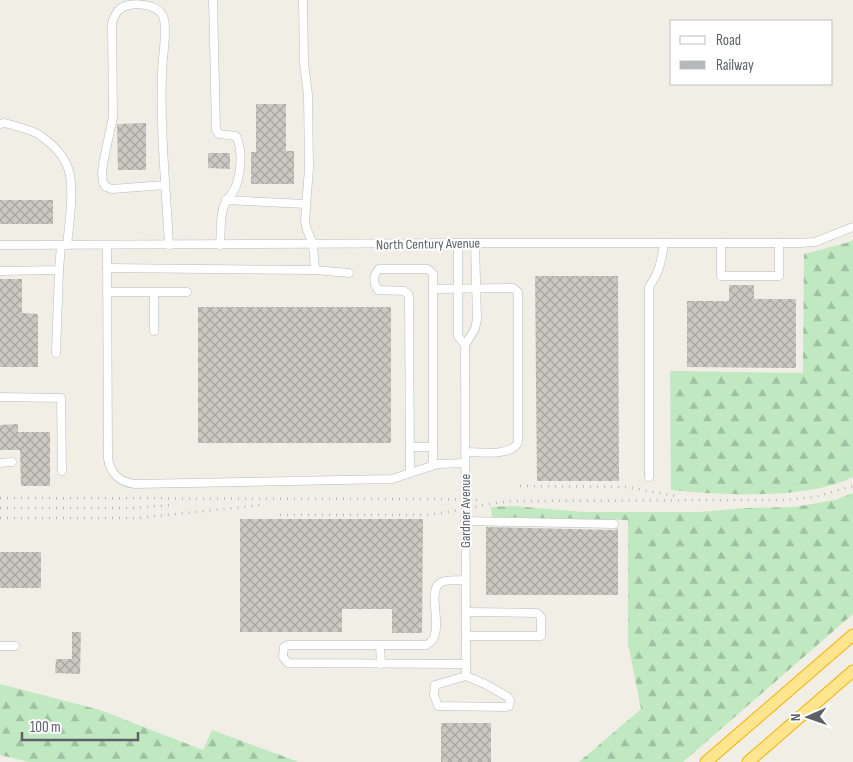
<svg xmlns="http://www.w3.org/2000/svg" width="853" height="762" font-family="'Sofia Sans Condensed',sans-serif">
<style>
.forest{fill:url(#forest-firs)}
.building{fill:url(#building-cross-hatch)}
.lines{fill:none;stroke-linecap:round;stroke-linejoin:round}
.minor-casing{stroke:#b8bbc0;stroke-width:9}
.highway-casing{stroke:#f5af00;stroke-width:13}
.minor{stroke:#fff;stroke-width:8}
.highway{stroke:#ffe58d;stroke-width:11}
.rail{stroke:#b6b7b8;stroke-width:2.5;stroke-dasharray:1 6;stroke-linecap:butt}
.labels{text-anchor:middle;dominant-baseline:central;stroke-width:4;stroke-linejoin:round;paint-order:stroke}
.street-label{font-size:14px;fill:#5d6167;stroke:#fff}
</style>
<defs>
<pattern id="forest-firs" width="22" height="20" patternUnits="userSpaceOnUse" patternTransform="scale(1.25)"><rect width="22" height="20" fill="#c0e9c1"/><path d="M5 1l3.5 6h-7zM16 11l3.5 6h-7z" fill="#9fc0a1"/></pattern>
<pattern id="building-cross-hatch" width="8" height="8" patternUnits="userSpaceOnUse" patternTransform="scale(1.25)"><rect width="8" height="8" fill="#cbc8c2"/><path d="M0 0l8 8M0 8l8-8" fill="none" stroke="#a8a6a1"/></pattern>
</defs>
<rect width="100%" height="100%" fill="#f0eee5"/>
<g class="forest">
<path d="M853,240v237c-45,23 -132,18 -182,13l-1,-119 133,2 1,-119 42,-11z"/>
<path d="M853,493v121l-170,148h-104l62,-53 -13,-66v-123l-136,-3 -1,-10 22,-1 71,6h115l48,-4 48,-1 40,-7z"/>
<path d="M0,684l100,26 103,40 9,-20 87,32h-270l-29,-7z"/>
</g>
<g class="building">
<path d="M256,104h30v47h8v33h-43v-32h5z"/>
<path d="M146,123v47h-28l-1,-46z"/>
<path d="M208,153h22v16l-22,-1z"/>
<rect x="0" y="200" width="53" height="24"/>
<path d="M535,276h83l1,205h-82z"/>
<path d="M0,279h22v34l16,1v53h-38z"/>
<path d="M729,285h25v14h42v69l-109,-1v-66h42z"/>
<rect x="198" y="307" width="193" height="136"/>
<path d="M18,424v8h32v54h-29l-1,-36h-20v-25z"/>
<path d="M240,519h183l-1,114h-30v-24h-50v23h-102z"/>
<path d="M486,527l128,3 4,-2v67h-132z"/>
<rect x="0" y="552" width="41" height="36"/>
<path d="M72,632h9l-1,42 -25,-1 1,-14h16z"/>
<rect x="441" y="723" width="50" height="39"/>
</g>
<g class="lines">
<defs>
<g id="minor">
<path d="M213,0l3,130 3,4 17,2c7,14 5,35 0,50 -3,8 -11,14 -13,23 -3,11 -2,24 -3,36"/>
<path d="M0,124l5,-1c10,3 24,6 33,11 12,8 25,20 30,34 7,18 1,58 -1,77"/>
<path d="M165,185l-53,4 -6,-2 -3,-5 -1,-9 1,-9 10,-47 -1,-94c3,-9 6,-16 17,-18 10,-2 29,0 34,11 5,13 -1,43 -1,57 -2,57 4,115 7,172"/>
<path d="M226,200l80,4"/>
<path d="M721,243v33h58v-33"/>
<path d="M458,244v92l7,9 1,331"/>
<path d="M0,245l475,-2h326l14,-1 38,-15"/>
<path d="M107,245l1,214c3,15 11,23 27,25l257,-5 46,-15 27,-1"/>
<path d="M107,268l208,2 -2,-26 -6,-14 -2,-9 4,-53 -1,-73 -4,-32 -1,-63"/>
<path d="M315,270l34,3"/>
<path d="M0,271l59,-1 2,-25"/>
<path d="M433,289v176"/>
<path d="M107,292h80"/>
<path d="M154,331v-38"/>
<path d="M465,345l10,-16 2,-10 -2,-76"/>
<path d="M56,353l3,-83"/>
<path d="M0,397l61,1 1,73"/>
<path d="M410,447h23"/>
<path d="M0,463l12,-1"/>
<path d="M410,473l-1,-176 -1,-3 -4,-3 -26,-1c-5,-7 -5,-15 1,-21h49l5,5v15l80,-1 5,4v150c-6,15 -39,10 -53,10"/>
<path d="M649,477v-190c10,-14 13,-27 15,-44"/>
<path d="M465,521l149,3"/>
<path d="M465,580c-6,1 -17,-1 -23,2 -19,7 7,53 -16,63h-138l-4,2 -1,10 5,6 178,1"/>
<path d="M466,612l71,1 4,4v19h-75"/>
<path d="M380,645l1,19"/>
<path d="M0,646h15"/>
<path d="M466,676l19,8 23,13 2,3 -1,6 -3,1 -68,-1 -4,-11 1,-10z"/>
</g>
<g id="highway">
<path d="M706,762l147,-127"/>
<path d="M748,762l105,-91"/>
</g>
</defs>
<use href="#minor" class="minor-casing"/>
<use href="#highway" class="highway-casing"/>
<use href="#minor" class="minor"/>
<use href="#highway" class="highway"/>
<g class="rail">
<path d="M520,486l107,1 49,9"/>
<path d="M0,498l437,1 40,1"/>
<path d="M0,508h132l40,-3"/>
<path d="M280,515h144c32,-2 61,-13 93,-14l268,-1 30,-3 38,-11"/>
<path d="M0,518h137l125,-13"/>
</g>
</g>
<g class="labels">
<g class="street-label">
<text transform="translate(428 244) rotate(-1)">North Century Avenue</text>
<text transform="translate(465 511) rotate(-90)">Gardner Avenue</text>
</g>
</g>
<rect x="670" y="20" width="162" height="65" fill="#ffffff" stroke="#bec0c2"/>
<rect x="680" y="36" width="25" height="8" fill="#ffffff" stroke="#bec0c2"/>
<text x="716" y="45" font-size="15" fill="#5d6167">Road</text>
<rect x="680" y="61" width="25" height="8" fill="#b6b7b8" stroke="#bec0c2"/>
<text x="716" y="70" font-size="15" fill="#5d6167">Railway</text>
<g transform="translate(808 717) rotate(268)" stroke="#ffffff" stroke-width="4" paint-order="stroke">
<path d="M0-4L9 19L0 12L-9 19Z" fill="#5d6167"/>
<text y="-8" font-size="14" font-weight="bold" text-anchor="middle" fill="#5d6167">N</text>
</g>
<path d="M22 732v8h116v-8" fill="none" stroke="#5d6167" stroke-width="2.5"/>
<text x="30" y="732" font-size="15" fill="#5d6167" stroke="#ffffff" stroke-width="4" paint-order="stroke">100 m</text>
</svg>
